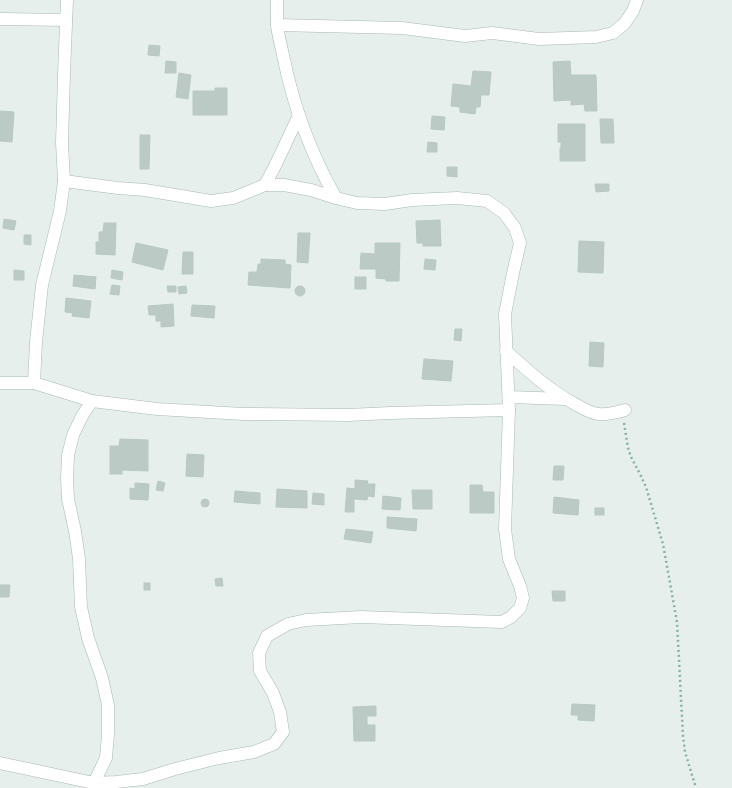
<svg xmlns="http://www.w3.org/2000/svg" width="732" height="788" font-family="'Exo 2',sans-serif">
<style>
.building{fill:#bbcac4;stroke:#b8c9c2}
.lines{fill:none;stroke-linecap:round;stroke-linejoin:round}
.minor-casing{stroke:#a8b8b2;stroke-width:13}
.path{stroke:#86b3a5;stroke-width:2.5;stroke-dasharray:2 3;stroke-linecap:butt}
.minor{stroke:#fff;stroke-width:12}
</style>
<rect width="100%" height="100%" fill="#e6efeb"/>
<g class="building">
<path d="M149,45l11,1 -1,10 -11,-1z"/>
<path d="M166,61l10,1v11h-11z"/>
<path d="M570,61l1,14h25l1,36h-12l-1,-7 -13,1v-5l-17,1 -1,-39z"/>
<path d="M473,71l18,1 -2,23h-8l-1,12h-4l-1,7 -15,-2v-5l-9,-1 2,-22 18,2z"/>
<path d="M179,73l12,2 -3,24 -12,-2z"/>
<path d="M215,88h12v27h-34v-24h22z"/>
<path d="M0,111l14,1 -2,30 -12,-1z"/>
<path d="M432,116l13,1 -1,13 -13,-1z"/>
<path d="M600,119h13l1,24h-13z"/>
<path d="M558,124h27v37h-25v-13h1v-6h-3z"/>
<path d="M140,135h10l-1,34h-9z"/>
<path d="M428,142l9,1v9h-10z"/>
<path d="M447,167h10v10l-10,-1z"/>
<path d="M595,184h14v7l-13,1z"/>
<path d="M4,219l12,2 -2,9 -11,-2z"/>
<path d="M440,220l1,26h-18v-3h-6l-1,-22z"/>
<path d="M104,223h12l-1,32 -19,-1v-12h3v-10h4z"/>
<path d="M298,233h12l-2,30 -11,-1z"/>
<path d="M24,235h7v10l-7,-1z"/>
<path d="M579,241l25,1 -1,31 -25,-1z"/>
<path d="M136,243l32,7 -5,20 -31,-8z"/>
<path d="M375,243h25l-1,38h-13v-2l-10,-1v-9h-16l1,-16 14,1z"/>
<path d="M183,252h10v22h-11z"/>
<path d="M261,259l24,1v4l6,1 -1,23 -42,-3 1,-13h8l1,-8h3z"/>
<path d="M425,259l11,1 -1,10 -11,-1z"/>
<path d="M14,270l10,1v9h-10z"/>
<path d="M112,270l11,2 -1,8 -11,-2z"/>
<path d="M74,275l22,2 -1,12 -22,-3z"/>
<rect x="355" y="277" width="11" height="12"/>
<path d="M112,285l8,1 -1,9 -9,-1z"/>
<circle cx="300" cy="291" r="5"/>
<path d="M167,286h9v6h-8z"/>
<path d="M186,286l1,7 -8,1 -1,-7z"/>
<path d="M66,298l25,3 -2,17 -17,-2 1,-3 -8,-1z"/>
<path d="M173,304l1,22 -13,1v-6h-5v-6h-7l-1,-9z"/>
<path d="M192,305l23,1 -1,12 -23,-2z"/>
<path d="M455,329h7l-1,12 -7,-1z"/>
<path d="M590,342l14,1 -1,24 -14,-1z"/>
<path d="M424,359l29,2 -2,20 -29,-2z"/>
<path d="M120,439l28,1v31l-26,-1v4h-12v-28h9z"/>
<path d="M187,454l17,1 -1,22 -17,-1z"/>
<path d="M554,466h10l-1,14h-10z"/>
<path d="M355,480l13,1 -1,3h8l-1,13 -6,-1 -1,4 -13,-1v13h-9l2,-24 8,1z"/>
<path d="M158,481l7,2 -2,8 -7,-1z"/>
<path d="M135,483l14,1 -1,16 -18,-1v-11l5,1z"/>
<path d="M470,485h12l1,7h11v21h-24z"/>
<path d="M277,489l30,2v17l-31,-1z"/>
<path d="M412,490h20v19h-19z"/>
<path d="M235,491l25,2v11l-26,-2z"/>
<path d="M313,493l11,1v11l-12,-1z"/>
<path d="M383,496l18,2 -1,12 -18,-1z"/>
<path d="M554,497l25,3 -1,15 -25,-2z"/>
<circle cx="205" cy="503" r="4"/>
<rect x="595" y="508" width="9" height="7"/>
<path d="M387,517l30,2 -1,12 -29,-3z"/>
<path d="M346,529l27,3 -2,11 -27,-4z"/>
<path d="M222,578l1,8h-7l-1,-7z"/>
<rect x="144" y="583" width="6" height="7"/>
<path d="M0,585h10l-1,12h-9z"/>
<path d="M552,591h13v10h-12z"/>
<path d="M572,704l23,1 -1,16 -16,-1v-5h-7z"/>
<path d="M376,706v10h-9v9h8v16h-21l-1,-34z"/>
</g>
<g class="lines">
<defs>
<g id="minor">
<path d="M277,0c0,8 0,16 0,25 1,10 4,20 6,30 10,50 28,99 53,143"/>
<path d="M0,19l66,1"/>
<path d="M277,25l125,3 63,8 27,-3 47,6 57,-2 17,-4 11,-9 9,-13 4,-11"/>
<path d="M265,185l11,-21 23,-49"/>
<path d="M506,351c22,20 43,39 69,53 7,4 15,9 23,10 9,1 17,-1 27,-4"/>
<path d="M0,383h34l58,18 65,8 86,5 105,1 42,-2 119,-3"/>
<path d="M34,383l2,-41 6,-57 18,-74 4,-30 -2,-38 2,-69 3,-74"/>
<path d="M509,397l56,2"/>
<path d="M92,401l-10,15 -9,19 -5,20 -1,23 1,21 7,32 4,28 2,48 7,31 14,40 6,27v29l-2,24 -12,25"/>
<path d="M0,763l94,20 22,-1 27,-3 32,-10 44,-11 35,-6 20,-8 9,-12 -3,-20 -7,-19 -13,-22 -1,-18 8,-17 21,-12 18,-4 55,-3 141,5 9,-5 9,-9 3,-10 -3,-12 -11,-27 -4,-30 4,-119 -4,-96 8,-41 7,-30 -5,-15 -11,-15 -17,-12 -30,-3 -45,2 -27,4 -28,-1 -21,-5 -25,-8 -27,-5h-19l-32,13 -22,3 -66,-11 -27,-2 -54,-7"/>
</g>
</defs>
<use href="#minor" class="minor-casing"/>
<path class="path" d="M624,423l4,25 3,9 9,17 6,13 17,57 14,78 6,114 2,16 11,36"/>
<use href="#minor" class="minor"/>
</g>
</svg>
